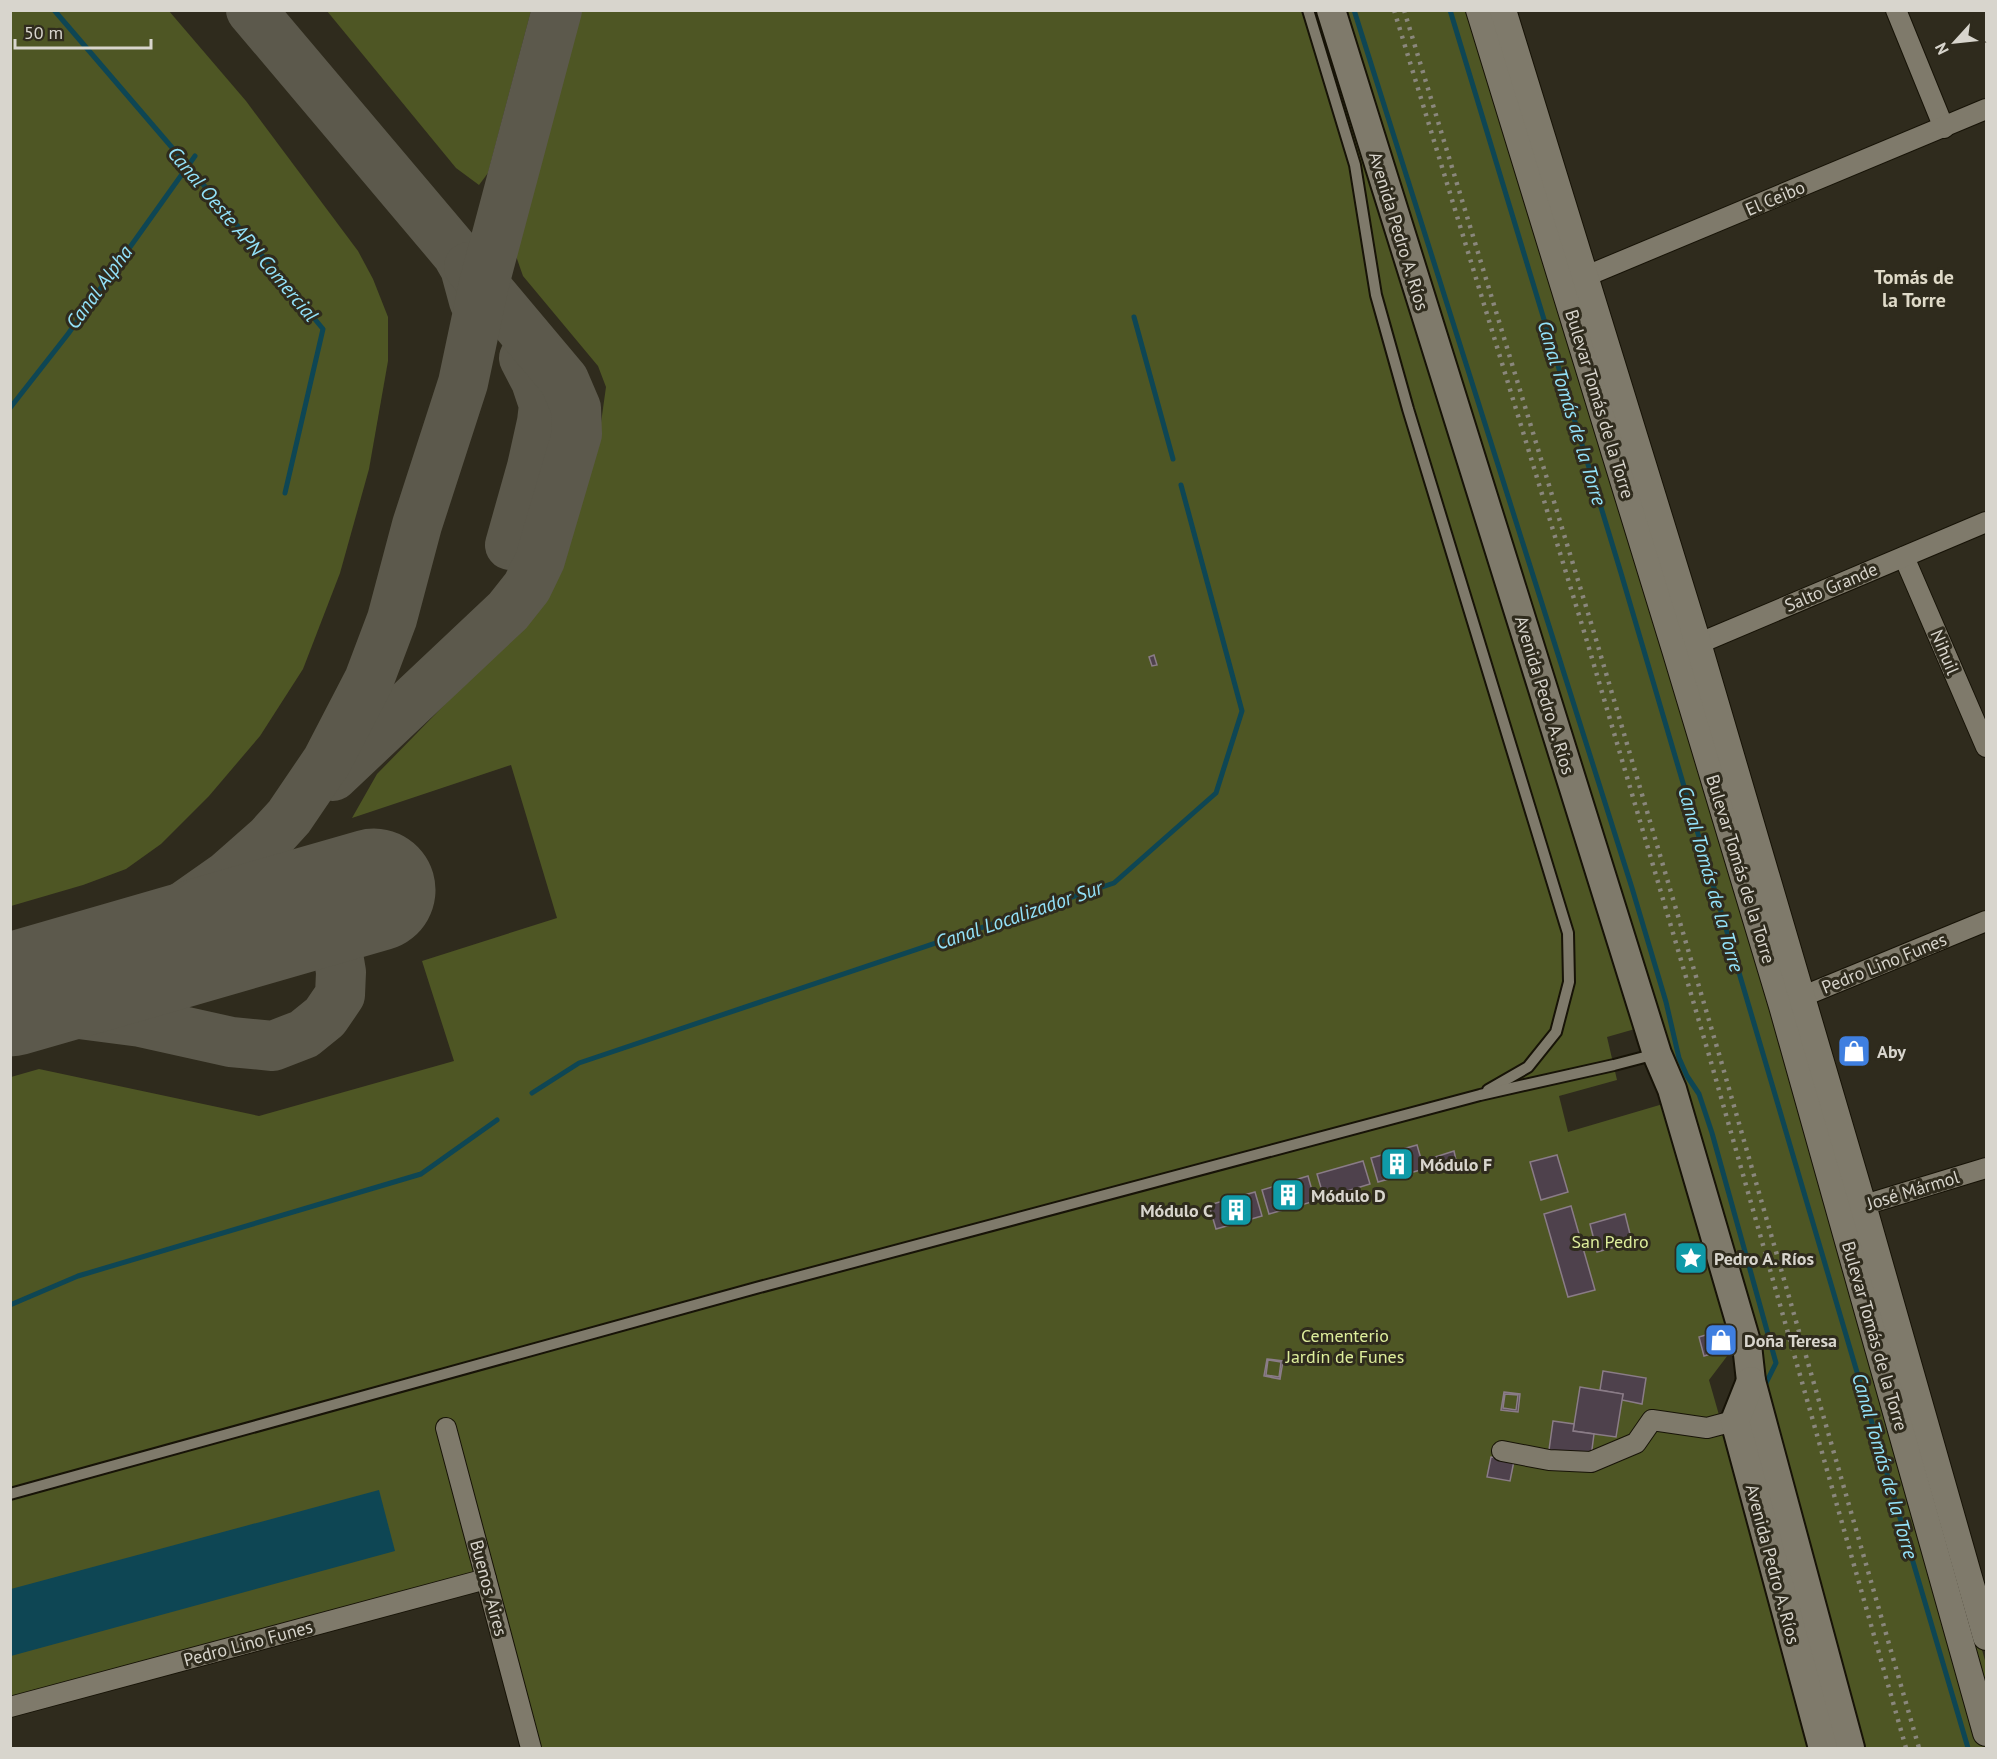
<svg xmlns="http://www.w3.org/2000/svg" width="1997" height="1759" font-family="'PT Sans',sans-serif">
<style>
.green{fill:#4e5624}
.water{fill:#0e4654}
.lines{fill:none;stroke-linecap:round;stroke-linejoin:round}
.stream{stroke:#0e4654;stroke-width:5}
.taxiway{stroke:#5c594c;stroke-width:50}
.runway{stroke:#5c594c;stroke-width:123}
.building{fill:#4e414c;stroke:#8a7c87;stroke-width:1.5;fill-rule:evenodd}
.service-casing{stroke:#171307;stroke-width:14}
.minor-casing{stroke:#171307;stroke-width:22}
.tertiary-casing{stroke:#171307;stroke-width:28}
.secondary-casing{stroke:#171307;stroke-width:32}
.service{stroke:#7f7a6b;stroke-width:10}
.minor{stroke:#7f7a6b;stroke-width:20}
.tertiary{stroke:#7f7a6b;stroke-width:26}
.secondary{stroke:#7f7a6b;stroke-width:28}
.rail{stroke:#8a877c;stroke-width:4.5;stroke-dasharray:3 6;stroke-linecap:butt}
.labels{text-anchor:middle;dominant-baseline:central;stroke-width:6;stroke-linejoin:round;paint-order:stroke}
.street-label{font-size:18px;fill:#d8d5cd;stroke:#2f2b1d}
.poi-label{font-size:18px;font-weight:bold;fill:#d8d5cd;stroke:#2f2b1d;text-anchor:start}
.park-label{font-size:18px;fill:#deee9c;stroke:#2f2b1d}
.water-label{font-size:20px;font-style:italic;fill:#93e2fa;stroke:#2f2b1d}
.neighbourhood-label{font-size:20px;font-weight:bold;fill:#dfdac8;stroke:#2f2b1d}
</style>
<rect width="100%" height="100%" fill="#2f2b1d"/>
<g class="green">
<path d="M11,10l158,1 77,90 112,150 15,28 15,38v44l-19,108 -29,104 -37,96 -43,67 -51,60 -48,48 -35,25 -43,16 -72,21z"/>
<path d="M327,11h204l-43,162 -9,12 -23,-17z"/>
<path d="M576,11h742l317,1018 -28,8 10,43 -58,16 9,36 95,-28 71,243 -25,33 16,56 26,-55 -420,-1370h148l507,1722v15h-1455l-45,-168 -475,127v-630l28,-8 220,47 195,-55 -32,-100 135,-43 -46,-153 -159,53 25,-44 159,-163 17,-26 47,-155 6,-43 -8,-21 -75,-90 -7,-20v-20l6,-25z"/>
<path d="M1960,1582l4,4 22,78v43l-31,-123z"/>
</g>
<path class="water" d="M379,1490l16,61 -384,105v-67z"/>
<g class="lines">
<g class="stream">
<path d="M54,10l133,155 136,164 -38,164"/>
<path d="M1354,10l278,878 34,114 13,56 8,18 12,18 13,39 64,230 -11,22"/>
<path d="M1450,10l171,563 347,1175"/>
<path d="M1134,317l39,142"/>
<path d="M10,408l58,-74 127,-178"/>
<path d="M532,1093l47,-30 535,-180 102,-90 26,-82 -61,-226"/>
<path d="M10,1305l68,-29 343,-102 76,-54"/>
</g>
<g class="taxiway">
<path d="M251,10l206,244 8,14 9,33"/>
<path d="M510,545l22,-78 10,-45 2,-17 -8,-24 -12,-23"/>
<path d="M333,776l175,-165 19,-24 13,-27 37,-126 -1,-26 -12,-28 -95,-113"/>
<path d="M59,981l60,-38 54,-29 54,-38 42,-37 20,-22 38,-56 42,-81 23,-61 25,-94 46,-142 21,-99 73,-274"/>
<path d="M10,1005l131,17 90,20 42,4 31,-12 21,-17 15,-22 1,-23 -4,-24 -18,-25 -22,-11"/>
</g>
<path class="runway" d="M10,995l364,-105"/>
</g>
<g class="building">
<path d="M1154,655l3,10 -5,1 -3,-9z"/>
<path d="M1417,1145l7,24 -46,13 -7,-24z"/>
<path d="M1454,1151l2,9 -22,7 -2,-9z"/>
<path d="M1557,1155l11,37 -27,8 -11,-38z"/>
<path d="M1363,1161l7,23 -46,14 -7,-24z"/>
<path d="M1308,1176l7,25 -46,13 -7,-24z"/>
<path d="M1255,1192l7,24 -46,13 -7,-24z"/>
<path d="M1571,1206l24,84 -27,7 -24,-83z"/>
<path d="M1625,1214l7,28 -35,10 -7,-28z"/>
<path d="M1729,1328l5,19 -30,9 -5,-19z"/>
<path d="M1267,1359l16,2 -3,18 -16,-3zM1268,1360l13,2 -2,15 -13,-2z"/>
<path d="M1603,1371l43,7 -4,26 -20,-4 1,-6 -23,-4z"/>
<path d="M1580,1387l43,7 -7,43 -43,-6z"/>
<path d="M1504,1392l16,2 -2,18 -17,-2zM1505,1394l13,1 -2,15 -13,-2z"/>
<path d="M1553,1421l21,3 -1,7 21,3 -3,23 -42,-7z"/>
<path d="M1491,1457l23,4 -4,20 -23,-4z"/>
</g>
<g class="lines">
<defs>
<g id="service">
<path d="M1308,10l47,155 21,130 32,114 160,524 1,49 -13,50 -28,35 -40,23"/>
<path d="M10,1494l746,-206 724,-193 134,-30 42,-11"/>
</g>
<g id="minor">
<path d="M1896,10l48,118"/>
<path d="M1572,282l414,-173"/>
<path d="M1904,557l82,190"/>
<path d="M1688,648l298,-126"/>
<path d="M1789,1002l197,-81"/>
<path d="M1851,1209l135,-41"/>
<path d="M446,1428l85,320"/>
<path d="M1502,1451l47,9 42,2 45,-19 16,-23 55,8 38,-10"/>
<path d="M10,1707l476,-128"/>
</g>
<g id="tertiary">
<path d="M1479,10l197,643 106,353 204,727"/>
<path d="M1503,10l195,633 165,562 123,432"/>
</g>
<g id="secondary">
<path d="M1331,10l326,1044 15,35 75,256 4,36 99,367"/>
<path d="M1751,1381l-16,40 88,327"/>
</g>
</defs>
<use href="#service" class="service-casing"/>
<use href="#minor" class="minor-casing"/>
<use href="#tertiary" class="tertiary-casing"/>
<use href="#secondary" class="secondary-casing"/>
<use href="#service" class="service"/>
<use href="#minor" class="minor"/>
<use href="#tertiary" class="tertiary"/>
<use href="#secondary" class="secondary"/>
<g class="rail">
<path d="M1394,10l192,628 123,417 197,693"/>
<path d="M1404,10l191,626 124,418 200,694"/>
</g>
</g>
<defs>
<symbol id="shop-square" viewBox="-11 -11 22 22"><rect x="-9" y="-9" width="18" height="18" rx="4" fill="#3f7fe0" stroke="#2f2b1d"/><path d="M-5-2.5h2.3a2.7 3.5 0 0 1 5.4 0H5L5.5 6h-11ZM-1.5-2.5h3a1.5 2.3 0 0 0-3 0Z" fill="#fff"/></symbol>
<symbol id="building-square" viewBox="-11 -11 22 22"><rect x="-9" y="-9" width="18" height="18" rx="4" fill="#0f9aa8" stroke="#2f2b1d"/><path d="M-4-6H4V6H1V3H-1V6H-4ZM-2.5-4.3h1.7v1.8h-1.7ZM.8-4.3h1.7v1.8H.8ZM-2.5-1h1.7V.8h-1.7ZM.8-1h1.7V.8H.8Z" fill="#fff"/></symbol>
<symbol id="sight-square" viewBox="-11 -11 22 22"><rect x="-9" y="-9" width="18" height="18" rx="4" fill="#0f9aa8" stroke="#2f2b1d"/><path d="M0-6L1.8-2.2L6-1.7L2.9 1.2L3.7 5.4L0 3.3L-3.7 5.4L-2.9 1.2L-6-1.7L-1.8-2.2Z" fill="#fff"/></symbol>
</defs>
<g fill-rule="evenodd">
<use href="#shop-square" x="1835" y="1032" width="38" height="38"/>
<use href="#building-square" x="1378" y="1145" width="38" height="38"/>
<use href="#building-square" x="1269" y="1176" width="38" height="38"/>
<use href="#building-square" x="1217" y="1191" width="38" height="38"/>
<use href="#sight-square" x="1672" y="1239" width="38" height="38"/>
<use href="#shop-square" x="1702" y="1321" width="38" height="38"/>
</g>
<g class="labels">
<g class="street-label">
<text transform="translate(1775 198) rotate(-23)">El Ceibo</text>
<text transform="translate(1399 231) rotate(73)">Avenida Pedro A. Ríos</text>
<text transform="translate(1600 404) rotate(73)">Bulevar Tomás de la Torre</text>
<text transform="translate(1831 587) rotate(-23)">Salto Grande</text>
<text transform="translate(1945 652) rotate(67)">Nihuil</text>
<text transform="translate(1545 695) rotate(73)">Avenida Pedro A. Ríos</text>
<text transform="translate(1741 869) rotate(73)">Bulevar Tomás de la Torre</text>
<text transform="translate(1884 963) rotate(-22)">Pedro Lino Funes</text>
<text transform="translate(1913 1190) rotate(-17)">José Mármol</text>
<text transform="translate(1875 1336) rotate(74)">Bulevar Tomás de la Torre</text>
<text transform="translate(1773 1564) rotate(75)">Avenida Pedro A. Ríos</text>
<text transform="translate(489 1588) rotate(75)">Buenos Aires</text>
<text transform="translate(248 1643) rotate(-15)">Pedro Lino Funes</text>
</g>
<g class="poi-label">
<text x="1877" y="1051">Aby</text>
<text x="1420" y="1164">Módulo F</text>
<text x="1311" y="1195">Módulo D</text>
<text x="1213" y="1210" text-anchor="end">Módulo C</text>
<text x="1714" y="1258">Pedro A. Ríos</text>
<text x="1744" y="1340">Doña Teresa</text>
</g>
<g class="park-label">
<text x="1610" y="1241">San Pedro</text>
<text x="1345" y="1335">Cementerio<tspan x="1345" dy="21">Jardín de Funes</tspan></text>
</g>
<g class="water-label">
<text transform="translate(243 234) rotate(50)">Canal Oeste APN Comercial</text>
<text transform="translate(99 287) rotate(-54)">Canal Alpha</text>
<text transform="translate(1572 413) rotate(73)">Canal Tomás de la Torre</text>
<text transform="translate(1711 879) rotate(74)">Canal Tomás de la Torre</text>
<text transform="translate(1019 915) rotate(-19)">Canal Localizador Sur</text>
<text transform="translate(1885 1466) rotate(74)">Canal Tomás de la Torre</text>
</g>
<g class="neighbourhood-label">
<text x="1914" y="277">Tomás de<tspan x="1914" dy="23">la Torre</tspan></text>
</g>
</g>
<rect width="1997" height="1759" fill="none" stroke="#d8d5cd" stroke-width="24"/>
<g transform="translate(1955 42) rotate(243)" stroke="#2f2b1d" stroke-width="4.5" paint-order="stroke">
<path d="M0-4.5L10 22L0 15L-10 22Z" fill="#d8d5cd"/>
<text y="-9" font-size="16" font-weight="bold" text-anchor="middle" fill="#d8d5cd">N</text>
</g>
<path d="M15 39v9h136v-9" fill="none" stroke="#d8d5cd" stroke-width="3"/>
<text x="24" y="39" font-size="18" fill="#d8d5cd" stroke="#2f2b1d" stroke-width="4.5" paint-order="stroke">50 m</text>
</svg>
